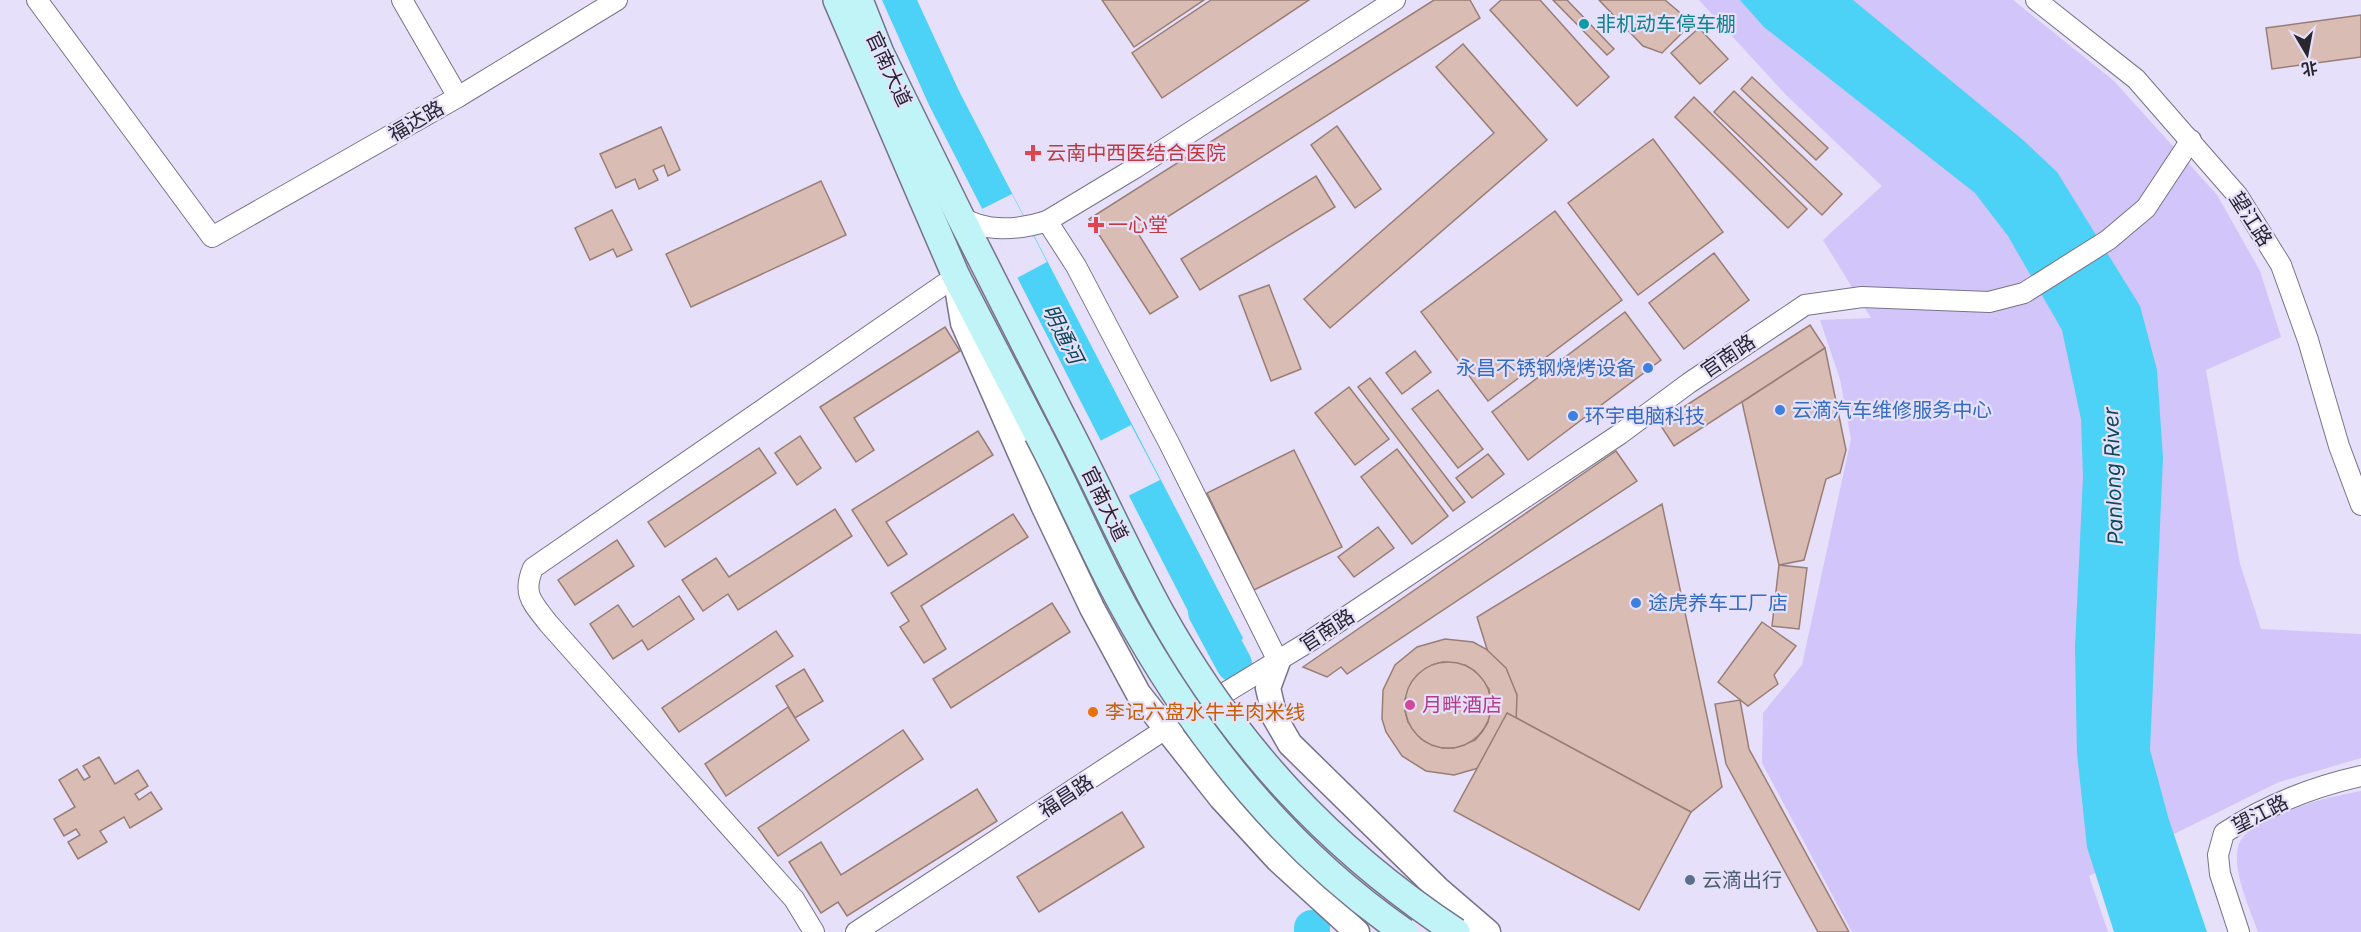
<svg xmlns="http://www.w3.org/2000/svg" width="2361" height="932" font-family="Inter,'Noto Sans SC',sans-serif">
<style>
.green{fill:#d1c5fa}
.water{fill:#4cd1f7}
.pier{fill:#e6e0fa}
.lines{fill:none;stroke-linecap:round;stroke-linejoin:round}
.river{stroke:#4cd1f7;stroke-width:36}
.building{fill:#d9bcb3;stroke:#997e76;stroke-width:1.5;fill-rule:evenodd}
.minor-casing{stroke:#78738a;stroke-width:22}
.tertiary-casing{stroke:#78738a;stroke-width:27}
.secondary-casing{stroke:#78738a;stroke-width:30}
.minor{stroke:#fff;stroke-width:20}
.tertiary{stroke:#fff;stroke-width:24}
.secondary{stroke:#c1f4f6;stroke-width:27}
.secondary-bridge-casing{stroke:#78738a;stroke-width:30;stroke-linecap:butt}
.secondary-bridge{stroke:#c1f4f6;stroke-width:27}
.culture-dot{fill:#0f9aa8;stroke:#e6e0fa;stroke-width:2}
.health-dot{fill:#e0444e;stroke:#e6e0fa;stroke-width:2}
.shop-dot{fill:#3f7fe0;stroke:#e6e0fa;stroke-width:2}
.hotel-dot{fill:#d1479c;stroke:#e6e0fa;stroke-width:2}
.food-dot{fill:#e8710a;stroke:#e6e0fa;stroke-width:2}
.service-dot{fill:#5c6f8a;stroke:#e6e0fa;stroke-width:2}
.labels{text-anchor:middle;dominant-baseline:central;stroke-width:4.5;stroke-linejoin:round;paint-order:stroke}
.culture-label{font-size:20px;fill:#0d838f;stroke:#e6e0fa;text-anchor:start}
.street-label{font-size:20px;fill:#28262f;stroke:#e6e0fa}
.health-label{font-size:20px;fill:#be3a42;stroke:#e6e0fa;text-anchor:start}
.shop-label{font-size:20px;fill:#366cbe;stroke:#e6e0fa;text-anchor:start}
.hotel-label{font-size:20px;fill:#b23c85;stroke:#e6e0fa;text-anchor:start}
.food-label{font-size:20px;fill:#c56008;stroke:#e6e0fa;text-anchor:start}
.service-label{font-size:20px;fill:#4e5e75;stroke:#e6e0fa;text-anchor:start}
.water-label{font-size:21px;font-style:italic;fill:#0f4858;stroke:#e6e0fa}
</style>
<rect width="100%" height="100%" fill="#e6e0fa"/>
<g class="green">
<path d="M1699,0h314l101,81 103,114 43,76 21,66 -75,33 34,194 21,65 100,5v124l-82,24 -190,94 19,56h-256l-90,-169 1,-50 39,-48 49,-226 -11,-60 -20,-59 51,-2 -48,-78 59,-54 -97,-92z"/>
<path d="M2361,791v141h-103c-8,-23 -26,-61 -20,-85 8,-32 95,-51 123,-56z"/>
</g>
<g class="water">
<path d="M882,0h35l42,91 284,547 -14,18h-18l-282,-551z"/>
<path d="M1740,0h113l170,140 34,32 83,134 17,64 6,88 -13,292 19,70 38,112h-93l-27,-85 -10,-94 -2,-106 8,-170 -2,-58 -19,-89 -54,-94 -33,-43 -211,-166z"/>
</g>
<g class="pier">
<path d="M1012,194l35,68 -30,16 -35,-69z"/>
<path d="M1131,425l29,55 -32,16 -28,-55z"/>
</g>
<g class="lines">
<g class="river">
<path d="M1206,612l28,52"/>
<path d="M1312,928v4"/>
</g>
</g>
<g class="building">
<path d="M1102,0h102l-70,47z"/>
<path d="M1211,0h98l-147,98 -30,-45z"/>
<path d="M1434,0h36l10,18 -341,217 39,62 -28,17 -61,-95z"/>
<path d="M1501,0h39l69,77 -32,29 -87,-96z"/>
<path d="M1553,0h14l47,49 -7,6z"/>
<path d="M1599,0h66l27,23 -30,30 -19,-7z"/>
<path d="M2361,15v42l-89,12 -6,-41z"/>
<path d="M1699,28l29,31 -28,25 -29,-31z"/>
<path d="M1463,44l84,96 -217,188 -26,-29 190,-166 -58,-66z"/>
<path d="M1752,77l76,71 -12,12 -75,-71z"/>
<path d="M1734,91l108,103 -20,21 -108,-103z"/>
<path d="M1694,97l113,112 -19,19 -113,-111z"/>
<path d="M1337,126l44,63 -26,19 -44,-63z"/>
<path d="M661,127l19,43 -12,6 -4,-11 -11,5 5,10 -19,9 -4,-10 -19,9 -16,-34z"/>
<path d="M1653,139l70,93 -85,63 -70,-92z"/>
<path d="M1316,176l19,31 -135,83 -19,-31z"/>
<path d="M821,181l25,54 -155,72 -25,-53z"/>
<path d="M612,210l20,40 -15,7 -4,-8 -23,11 -15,-32z"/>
<path d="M1555,211l67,89 -134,101 -67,-89z"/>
<path d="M1714,253l35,47 -65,49 -35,-46z"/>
<path d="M1269,285l32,84 -30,12 -32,-85z"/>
<path d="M1625,312l36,48 -133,100 -36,-48z"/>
<path d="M1810,325l15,23 -151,98 -15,-23z"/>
<path d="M945,327l15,24 -106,67 20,32 -18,12 -36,-55z"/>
<path d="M1825,348l21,102 -6,23 -14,6 -22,81 -25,5 -37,-163z"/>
<path d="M1415,351l16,21 -29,22 -16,-21z"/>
<path d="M1370,378l95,124 -12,9 -95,-124z"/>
<path d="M1349,387l40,52 -34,26 -40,-52z"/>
<path d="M1438,390l45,59 -25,19 -46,-59z"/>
<path d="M978,431l15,24 -107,67 21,32 -19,12 -36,-56z"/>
<path d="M800,436l21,32 -24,17 -22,-32z"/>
<path d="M759,448l17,25 -111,74 -17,-25z"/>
<path d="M1397,449l51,67 -36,28 -51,-67z"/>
<path d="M1294,450l48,97 -88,43 -47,-97z"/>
<path d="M1616,451l21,30 -290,193 -6,-7 -14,10 -24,-10z"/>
<path d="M1488,454l16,20 -32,24 -16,-20z"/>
<path d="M1662,504l60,283 -31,25 -184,-99 -30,-96z"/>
<path d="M835,509l17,27 -114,74 -10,-16 -25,17 -21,-31 34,-22 13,19z"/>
<path d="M1013,514l15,23 -107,69 25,43 -22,14 -24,-36 9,-6 -18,-28z"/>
<path d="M1378,527l16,21 -40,29 -16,-20z"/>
<path d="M617,540l17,26 -59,39 -17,-25z"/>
<path d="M1779,565l28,3 -8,61 -27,-3z"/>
<path d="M679,596l15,23 -46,31 -6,-10 -29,19 -23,-35 28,-19 15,22z"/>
<path d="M1052,603l18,29 -119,76 -18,-29z"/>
<path d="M1762,622l34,24 -22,29 4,9 -30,22 -30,-24z"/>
<path d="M776,631l17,25 -114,76 -17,-24z"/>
<path d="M1445,639l28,3 13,7 20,19 11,27 -1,28 -12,26 -22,18 -28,8 -28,-4 -24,-15 -16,-24 -4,-13 1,-29 12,-25 22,-18zM1443,662l22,3 10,6 14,18 2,11 -3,22 -6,10 -7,8 -21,8h-12l-21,-9 -13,-17 -3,-11v-12l9,-20 18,-14z"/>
<circle cx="1448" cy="705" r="43"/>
<path d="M804,669l19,32 -28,17 -19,-32z"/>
<path d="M1740,700l9,49 100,183h-31l-92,-168 -11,-60z"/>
<path d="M788,707l21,33 -83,56 -21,-32z"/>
<path d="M1507,713l184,99 -52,98 -185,-99z"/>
<path d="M903,730l20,29 -145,97 -20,-28z"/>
<path d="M99,757l16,27 23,-14 10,16 -13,8 4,6 12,-8 11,17 -32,19 -6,-11 -24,14 7,11 -29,17 -10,-17 12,-7 -4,-6 -12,7 -10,-17 21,-12 -16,-27 18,-11 7,11 6,-3 -7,-11z"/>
<path d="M977,789l20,32 -150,95 -9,-14 -17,11 -32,-51 32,-20 20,33z"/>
<path d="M1122,812l22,35 -105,65 -22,-35z"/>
</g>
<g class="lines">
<defs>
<g id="minor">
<path d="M37,0l175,237 246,-140 159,-97"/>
<path d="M402,0l56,97"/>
<path d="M2036,0l100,79 102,117 43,69 27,75 31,106 22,59"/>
<path d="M960,216c24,17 60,14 87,5l29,45 93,177 109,218"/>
<path d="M1047,221l88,-53 260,-168"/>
<path d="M814,932l-20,-33 -246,-276c-16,-21 -26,-29 -15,-55l423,-292"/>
<path d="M856,932l308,-202 146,-89 310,-207 69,-51 116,-78 57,-8 127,5 35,-9 84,-53 38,-32 45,-68"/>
<path d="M2239,932l-19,-58 -2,-19 6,-22c42,-28 88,-46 137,-57"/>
</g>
<g id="tertiary">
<path d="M957,287l6,36 80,182 49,103 46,85 83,105 57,62 79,72"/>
<path d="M1278,661l-10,27 7,30 15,26 148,145 50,43"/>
</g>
<g id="secondary">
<path d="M837,0l119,276 82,158"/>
<path d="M859,0l21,53 80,163 104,205"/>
</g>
</defs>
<use href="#minor" class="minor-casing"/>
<use href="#tertiary" class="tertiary-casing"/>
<use href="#secondary" class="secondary-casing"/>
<use href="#minor" class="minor"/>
<use href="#tertiary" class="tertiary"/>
<use href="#secondary" class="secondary"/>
<defs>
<g id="secondary-bridge">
<path d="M1064,421c33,63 62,129 96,191 74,133 169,236 296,320"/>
<path d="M1038,434c25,47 46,96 70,143 72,140 166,265 296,355"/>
</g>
</defs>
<use href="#secondary-bridge" class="secondary-bridge-casing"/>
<use href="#secondary-bridge" class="secondary-bridge"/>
</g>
<circle class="culture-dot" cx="1584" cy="24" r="6"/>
<g class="health-dot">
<path d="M1030 144h6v6h6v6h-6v6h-6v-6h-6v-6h6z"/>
<path d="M1093 216h6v6h6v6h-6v6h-6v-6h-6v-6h6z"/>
</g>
<g class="shop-dot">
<circle cx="1648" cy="368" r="6"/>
<circle cx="1780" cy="410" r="6"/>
<circle cx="1573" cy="416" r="6"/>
<circle cx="1636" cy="603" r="6"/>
</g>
<circle class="hotel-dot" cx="1410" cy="705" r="6"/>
<circle class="food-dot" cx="1093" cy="712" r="6"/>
<circle class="service-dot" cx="1690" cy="880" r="6"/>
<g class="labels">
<g class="culture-label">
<text x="1596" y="24">非机动车停车棚</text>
</g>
<g class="street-label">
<text transform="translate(889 69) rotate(65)">官南大道</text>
<text transform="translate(416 121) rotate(-30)">福达路</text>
<text transform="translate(2251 219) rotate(57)">望江路</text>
<text transform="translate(1728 356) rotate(-34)">官南路</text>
<text transform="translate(1105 504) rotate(64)">官南大道</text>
<text transform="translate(1327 630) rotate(-33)">官南路</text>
<text transform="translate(1066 796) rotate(-33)">福昌路</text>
<text transform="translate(2260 814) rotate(-27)">望江路</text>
</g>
<g class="health-label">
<text x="1046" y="153">云南中西医结合医院</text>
<text x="1108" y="225">一心堂</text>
</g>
<g class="shop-label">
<text x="1636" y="368" text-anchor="end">永昌不锈钢烧烤设备</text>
<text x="1792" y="410">云滴汽车维修服务中心</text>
<text x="1585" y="416">环宇电脑科技</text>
<text x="1648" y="603">途虎养车工厂店</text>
</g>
<g class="hotel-label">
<text x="1422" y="705">月畔酒店</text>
</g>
<g class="food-label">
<text x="1105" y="712">李记六盘水牛羊肉米线</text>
</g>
<g class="service-label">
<text x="1702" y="880">云滴出行</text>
</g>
<g class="water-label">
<text transform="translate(1063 334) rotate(63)">明通河</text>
<text transform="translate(2113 476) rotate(-92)">Panlong River</text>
</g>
</g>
<g transform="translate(2307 54) rotate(170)" stroke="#e6e0fa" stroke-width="4.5" paint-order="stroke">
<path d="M0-4.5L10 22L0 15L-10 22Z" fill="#28262f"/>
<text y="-9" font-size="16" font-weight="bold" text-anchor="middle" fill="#28262f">北</text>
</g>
</svg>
